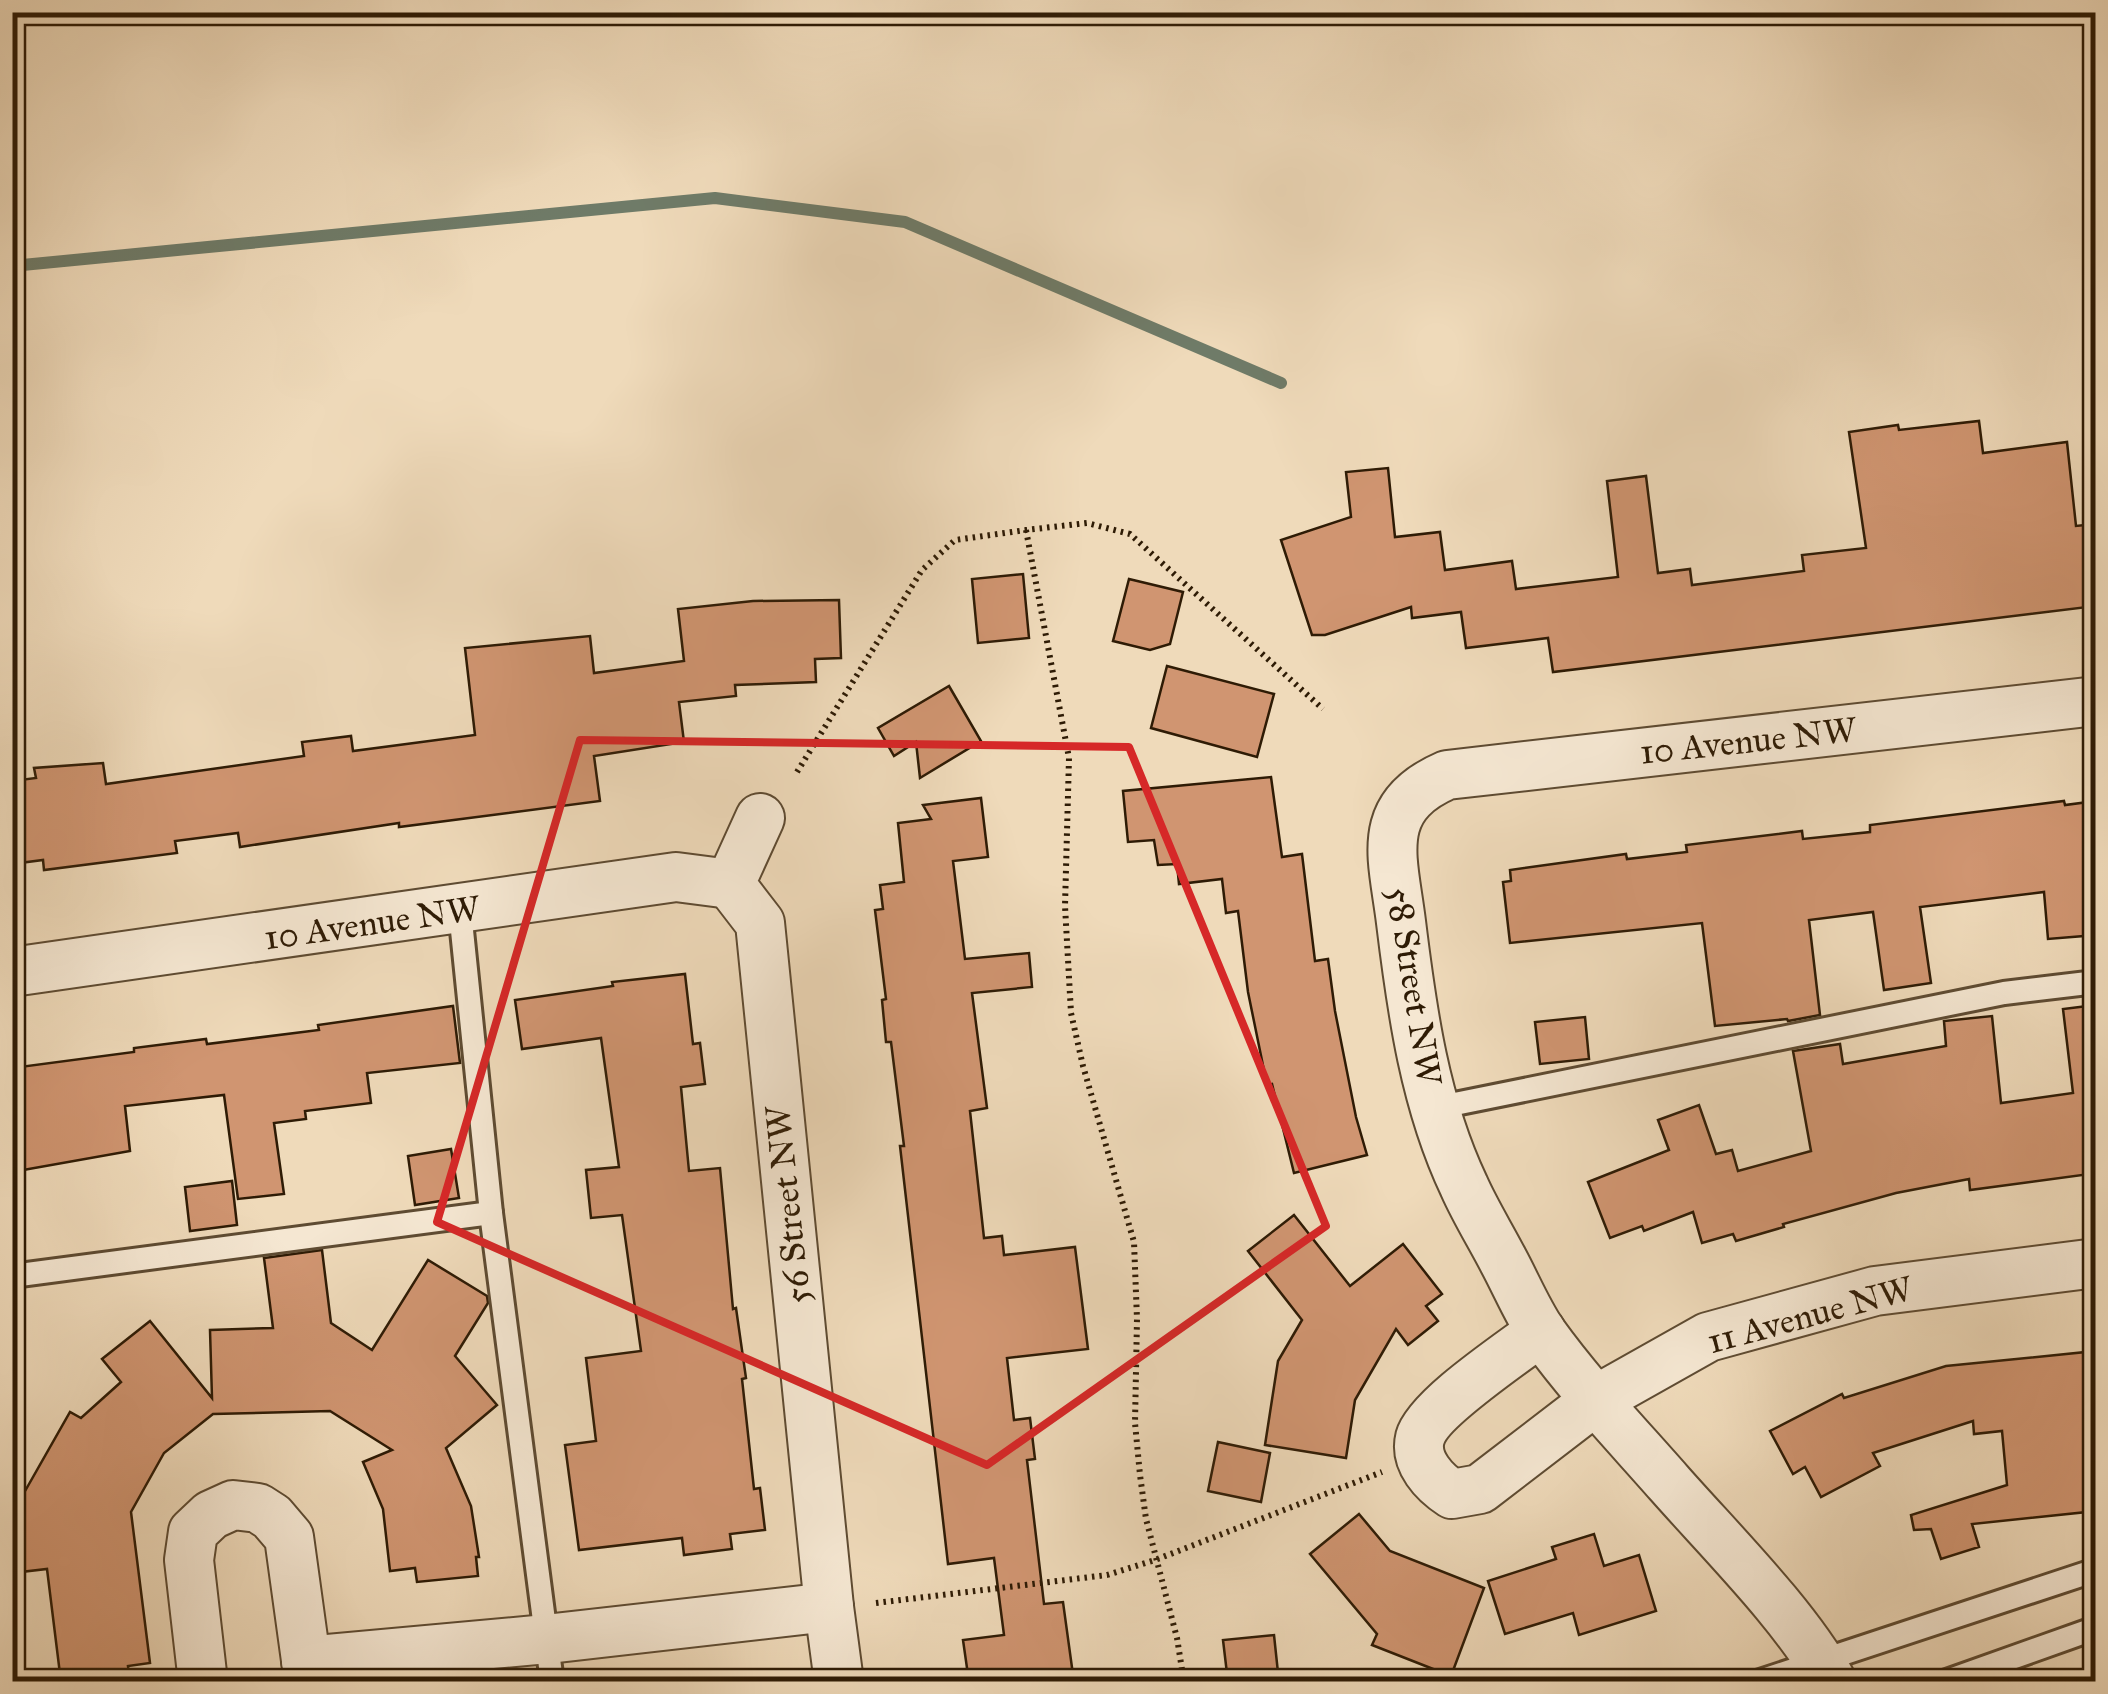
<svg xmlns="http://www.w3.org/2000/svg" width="2108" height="1694" font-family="'IM FELL Great Primer',serif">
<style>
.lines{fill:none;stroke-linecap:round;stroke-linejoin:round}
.stream{stroke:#6f7b68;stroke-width:12}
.building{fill:#d09571;stroke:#2e1b05;stroke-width:2.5}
.service-casing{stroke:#5e4b32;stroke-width:28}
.minor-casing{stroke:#5e4b32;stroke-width:52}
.path{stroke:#2e1b05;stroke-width:6;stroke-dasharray:2.5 5;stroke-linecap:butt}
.service{stroke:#f5e7d2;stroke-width:22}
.minor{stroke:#f5e7d2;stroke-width:48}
.marked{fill:none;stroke:#d62828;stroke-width:8;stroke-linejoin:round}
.labels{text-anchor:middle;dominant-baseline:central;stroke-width:8;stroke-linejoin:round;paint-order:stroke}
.street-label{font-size:35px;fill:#2e1b05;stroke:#f5e7d2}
</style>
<rect width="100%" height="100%" fill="#efdaba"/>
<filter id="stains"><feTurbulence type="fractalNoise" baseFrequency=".002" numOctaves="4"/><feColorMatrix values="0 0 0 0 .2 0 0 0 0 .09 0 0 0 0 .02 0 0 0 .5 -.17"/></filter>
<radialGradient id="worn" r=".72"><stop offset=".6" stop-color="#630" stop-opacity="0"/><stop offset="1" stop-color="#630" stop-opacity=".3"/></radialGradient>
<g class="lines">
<path class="stream" d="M12,266l703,-68 190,24 376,161"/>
</g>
<g class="building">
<path d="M1979,421l4,32 84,-11 9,84 20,-2v82l-543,66 -5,-34 -82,10 -5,-36 -49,6 -1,-11 -86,28h-13l-31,-95 70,-23 -5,-45 42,-4 7,69 45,-5 5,38 67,-9 4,28 102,-12 -11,-96 39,-5 12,97 32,-4 2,16 112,-14 -2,-16 64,-7 -17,-116 49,-7 1,5z"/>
<path d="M1023,574l6,64 -51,5 -6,-64z"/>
<path d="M1129,579l54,13 -13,52 -20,6 -37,-9z"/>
<path d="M839,600l2,58 -26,1 1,23 -81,3 1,11 -57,6 5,40 -90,14 6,45 -201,26v-4l-159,24 -2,-14 -63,8 2,12 -133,17 -1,-10 -31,4v-83l24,-3 -2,-10 69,-5 3,21 198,-28 -2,-14 49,-6 2,15 122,-16 -10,-87 125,-12 4,37 90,-12 -6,-52 75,-8z"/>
<path d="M1167,666l107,28 -17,63 -106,-29z"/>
<path d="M949,686l32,55 -61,37 -4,-36 -22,14 -16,-28z"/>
<path d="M1271,777l11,80 20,-3 13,107 13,-2 7,52 21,106 11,38 -73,18 -22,-89 -5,1 -19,-93 -10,-81 -12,2 -4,-34 -43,5 -2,-20 -19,1 -4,-25 -26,2 -5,-51z"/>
<path d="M981,798l7,59 -35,4 12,98 64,-6 3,34 -60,6 15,115 -17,3 14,127 18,-2 2,19 71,-8 13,102 -81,9 7,62 16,-2 5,41 -8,1 17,144 19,-2 11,80h-105l-6,-42 41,-5 -10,-77 -46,6 -48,-418h4l-13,-104h-5l-4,-42 4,-1 -11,-89 8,-1 -3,-24 24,-3 -6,-59 33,-4 -8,-14z"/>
<path d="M2064,801l1,4 31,-4v134l-48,4 -4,-47 -124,15 11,76 -47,7 -11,-78 -64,8 11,95 -32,6 -1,-2 -72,7 -13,-103 -192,20 -7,-61 8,-1 -1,-11 116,-16 1,5 60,-7 -1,-7 116,-14 1,8 67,-7v-7z"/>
<path d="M685,974l8,70 7,-1 5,41 -24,3 8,84 31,-3 13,141 3,-1 10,70 -4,1 12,110 6,-1 5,42 -35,4 2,15 -48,6 -2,-17 -103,12 -14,-105 31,-4 -10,-83 55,-7 -19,-136 -31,3 -5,-48 33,-3 -18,-129 -79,11 -7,-49 98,-14 -1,-4z"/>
<path d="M2096,1005v162l-7,1 1,6 -120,16 -1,-11 -73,14 -113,31 1,3 -48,14 -3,-7 -31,9 -9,-31 -49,19 -2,-5 -32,12 -22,-56 81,-32 -11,-30 41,-15 17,49 16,-4 6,21 73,-20 -18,-100 47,-7 3,20 103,-18 -2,-25 48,-5 9,87 72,-10 -10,-84z"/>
<path d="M453,1006l7,57 -93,10 4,30 -66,8 1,8 -32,4 10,71 -46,5 -14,-104 -99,11 5,45 -118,21v-104l122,-16v-4l72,-9 1,5 112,-14 -1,-5z"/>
<path d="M1585,1017l4,42 -49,5 -5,-42z"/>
<path d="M451,1149l8,49 -44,7 -7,-49z"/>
<path d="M232,1181l5,44 -47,6 -5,-44z"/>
<path d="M1294,1215l56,71 53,-42 39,50 -16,12 12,15 -30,24 -12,-16 -41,71 -9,58 -81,-13 13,-84 24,-41 -54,-69z"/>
<path d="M322,1250l9,73 41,27 56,-90 59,36 1,7 -33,53 42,49 -51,43 25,58 8,51h-3l2,19 -61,6 -2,-14 -25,3 -7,-62 -20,-47 29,-12 -62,-39 -117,3 -49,39 -33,59 19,151 -22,3 2,16h-69l-14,-113 -35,4v-59l58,-102 11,6 40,-36 -19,-23 48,-38 62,77 -2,-68 63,-2 -9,-70z"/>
<path d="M2096,1351v160l-124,13 7,23 -38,12 -10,-30 -17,1 -3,-15 96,-30 -5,-54 -28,3 -1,-13 -100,32 7,13 -59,31 -16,-30 -12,7 -23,-43 72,-37 2,4 102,-32z"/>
<path d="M1218,1442l52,11 -9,49 -53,-11z"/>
<path d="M1359,1514l31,37 94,37 -33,88 -79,-31 5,-11 -67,-80z"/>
<path d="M1594,1534l10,32 35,-11 17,56 -77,24 -6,-22 -68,21 -17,-53 68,-22 -4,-12z"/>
<path d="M1274,1635l5,47h-51l-5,-42z"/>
</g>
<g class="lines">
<defs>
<g id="service">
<path d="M460,911l31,302 61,469"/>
<path d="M1435,1108l569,-115 92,-11"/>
<path d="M12,1276l479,-63"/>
<path d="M1757,1682l339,-112"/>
<path d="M1944,1682l152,-54"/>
</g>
<g id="minor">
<path d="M760,818l-30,66 30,39 69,684 10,75"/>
<path d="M12,972l664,-95 54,7"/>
<path d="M1541,1331c-27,21 -113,77 -121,107 -6,24 15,45 32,56l28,-5 116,-89 112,-63 167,-46 221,-28"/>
<path d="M306,1661l241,-22 282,-32"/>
<path d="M203,1682l-14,-122 4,-28 18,-17 22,-10 25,3 14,9 17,20 20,145"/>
<path d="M1832,1682c-37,-67 -111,-140 -163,-199 -43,-49 -89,-97 -127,-150 -15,-22 -26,-49 -39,-73 -13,-25 -28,-49 -39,-74 -39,-82 -52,-174 -63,-264 -8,-65 -28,-115 46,-147l649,-74"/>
</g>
</defs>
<use href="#service" class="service-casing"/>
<use href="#minor" class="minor-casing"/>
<g class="path">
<path d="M1026,530l43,228 -4,148 6,107 12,53 51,176 3,77 -2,104 5,52 6,44 31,119 7,44"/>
<path d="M797,772l125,-202 33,-30 71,-10 61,-7 43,11 193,175"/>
<path d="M876,1603l231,-28 48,-15 227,-88"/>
</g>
<use href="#service" class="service"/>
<use href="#minor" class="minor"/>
</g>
<path class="marked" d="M580,740l549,7 197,479 -339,239 -550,-243z"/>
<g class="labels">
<g class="street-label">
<text transform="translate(1748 741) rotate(-6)">10 Avenue NW</text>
<text transform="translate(372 923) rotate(-8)">10 Avenue NW</text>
<text transform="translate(1414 986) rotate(81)">58 Street NW</text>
<text transform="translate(788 1205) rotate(-96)">56 Street NW</text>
<text transform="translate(1810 1315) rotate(-15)">11 Avenue NW</text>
</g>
</g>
<rect width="2108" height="1694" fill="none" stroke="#efdaba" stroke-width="50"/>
<rect x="15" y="15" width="2078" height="1664" fill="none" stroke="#2e1b05" stroke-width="5"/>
<rect x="25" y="25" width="2058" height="1644" fill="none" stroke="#2e1b05" stroke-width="2.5"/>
<rect width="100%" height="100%" filter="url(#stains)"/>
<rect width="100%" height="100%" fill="url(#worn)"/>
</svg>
